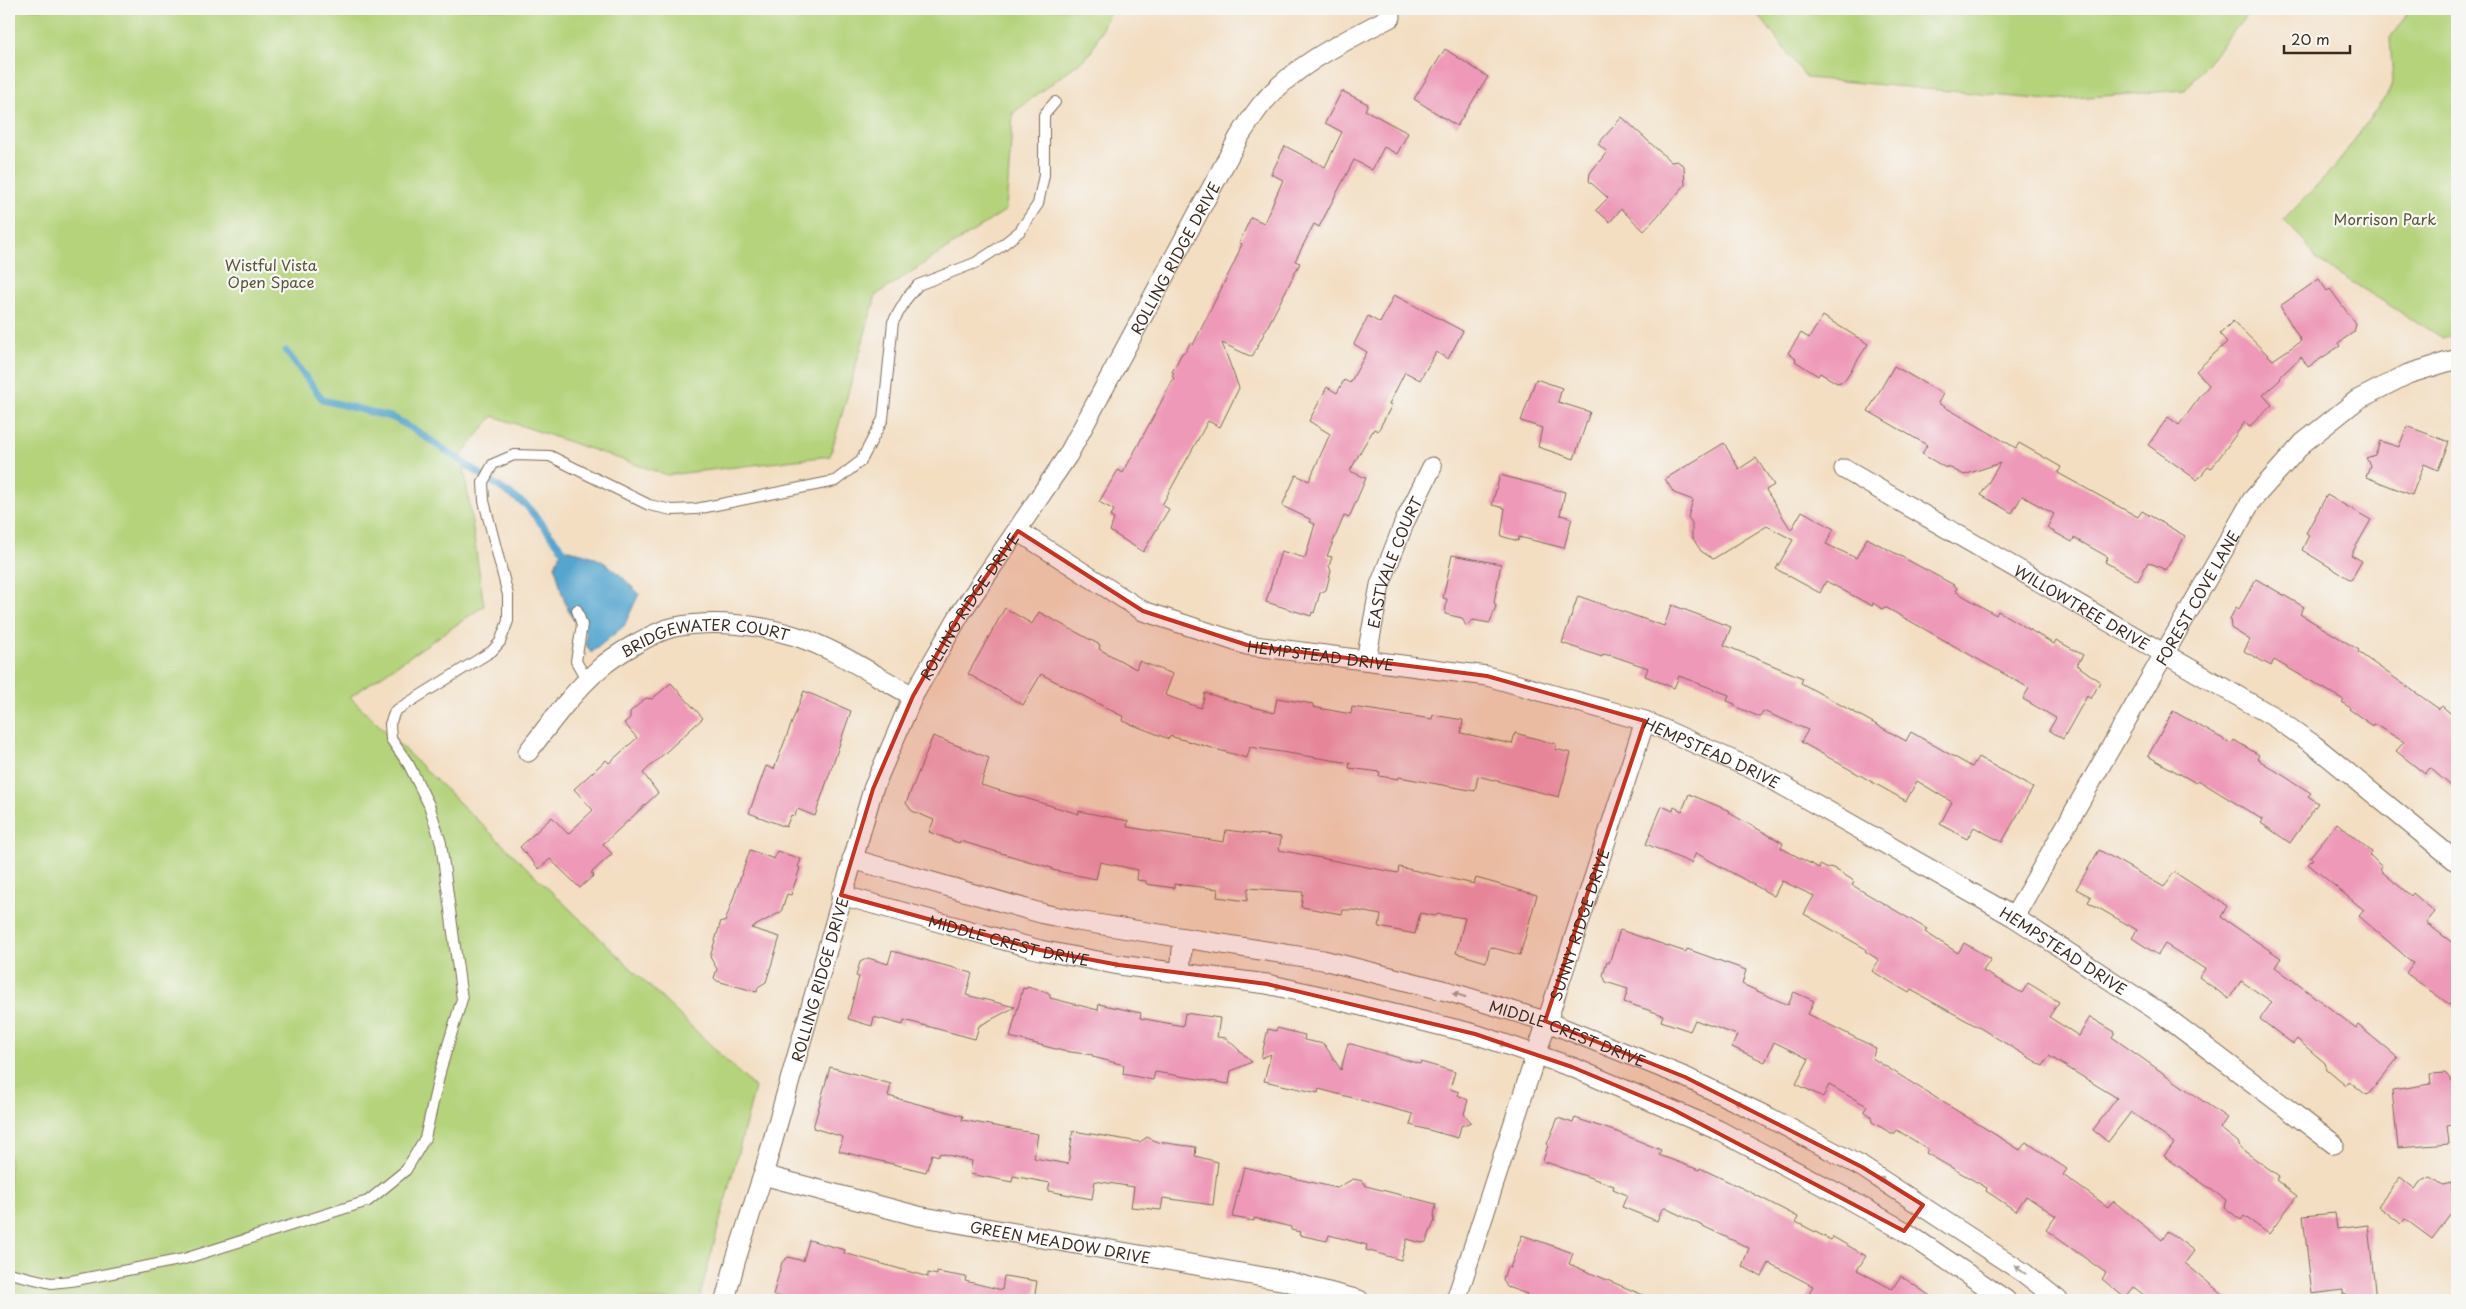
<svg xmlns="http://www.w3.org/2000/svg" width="2466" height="1309" font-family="'Playpen Sans',sans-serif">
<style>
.green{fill:#b4d37a;stroke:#787e4c}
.water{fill:#55a5cf;stroke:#486876}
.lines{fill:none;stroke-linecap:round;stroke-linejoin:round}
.stream{stroke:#55a5cf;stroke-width:7}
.building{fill:#ee99b7}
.lane-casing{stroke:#7b6957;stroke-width:12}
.street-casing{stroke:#7b6957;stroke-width:21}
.lane{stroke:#fff;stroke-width:10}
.street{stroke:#fff;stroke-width:19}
.oneway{fill:#a79f9a}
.marked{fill:#c8321e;fill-opacity:0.2;stroke:#c8321e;stroke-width:4;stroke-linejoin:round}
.labels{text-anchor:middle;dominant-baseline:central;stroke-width:4.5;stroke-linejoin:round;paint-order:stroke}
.park-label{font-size:15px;fill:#595435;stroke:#f6f6f2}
.street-label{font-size:15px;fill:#3b2a1e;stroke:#f6f6f2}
</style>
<rect width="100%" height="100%" fill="#f6f6f2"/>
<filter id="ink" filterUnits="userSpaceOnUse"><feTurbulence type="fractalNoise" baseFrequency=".02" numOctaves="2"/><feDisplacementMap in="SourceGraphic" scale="10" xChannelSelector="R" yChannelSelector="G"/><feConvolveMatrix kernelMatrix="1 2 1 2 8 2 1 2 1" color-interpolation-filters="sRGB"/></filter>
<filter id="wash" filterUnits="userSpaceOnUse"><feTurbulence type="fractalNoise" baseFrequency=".0096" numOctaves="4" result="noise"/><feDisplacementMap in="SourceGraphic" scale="20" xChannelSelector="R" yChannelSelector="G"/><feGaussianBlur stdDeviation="1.12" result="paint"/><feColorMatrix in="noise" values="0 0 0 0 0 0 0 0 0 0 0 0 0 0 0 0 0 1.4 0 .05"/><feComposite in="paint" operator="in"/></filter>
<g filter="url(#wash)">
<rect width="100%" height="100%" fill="#f3dec2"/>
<g class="green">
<path d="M9,9h1102l-21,45 -77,59 -7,97 -130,85 -46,161 -163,19 -174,-59 -31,38 22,152 -134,91 405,391 -56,212h-690z"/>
<path d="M1741,9h511l-67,81 -137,10 -241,-22 -50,-65z"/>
<path d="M2411,9h46v325l-15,4 -127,-79 -9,-16 -22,-23 53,-56 52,-72 4,-12 -3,-42z"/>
</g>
<path class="water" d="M562,549c40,6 51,18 77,45l-15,32 -33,27 -5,-8v-13c-21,-15 -25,-43 -31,-66z"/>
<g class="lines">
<path class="stream" d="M286,351l37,49 71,18 24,14 108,73 42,51"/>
</g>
<g id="blocks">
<g class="building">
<path d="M1445,49l43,28 -31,49 -43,-27z"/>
<path d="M1342,91l26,13 -3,6 43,23 -11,21 -13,-7 -12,23 -18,-10 -35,67 -5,-3 -19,37 5,2 -48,94 -30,-14 17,45 -19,39 -12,-6 -46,84 7,4 -26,43 -33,-21 4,-12 -4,-2 4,-7 -15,-8 19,-32 5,3 51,-95 -2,-2 2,-3 -2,-1 10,-19 4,-2 4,-8 3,2 41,-82 8,-19 -3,-1 12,-26 13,6 19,-43 -12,-6 14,-28 40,21 17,-35 -17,-9z"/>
<path d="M1622,117l49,45 6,-1 7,5 1,19 -41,46 -23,-22 -11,13 -14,-12 12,-12 -19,-17 1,-8 17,-21 -9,-8z"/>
<path d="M2319,279l8,12 3,-2 26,35 -2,8 -16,11 2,3 -32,21 -7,-10 -20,19 -1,4 -17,15 9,10 -23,22 -4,-5 -34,47 -3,-2 -11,13 -49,-35 20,-28 11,8 30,-40 -13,-14 31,-29 -7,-8 13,-13 40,39 28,-19 -21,-35z"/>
<path d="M1394,295l69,36 -15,28 -12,-7 -16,28 -15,-8 -16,32 3,1 -14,26 -4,-2 -11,18 -13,24 16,7 -17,40 -5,-2 -17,40 5,1 -3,9 2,5 -5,19 -6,3 -6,20 -2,-1 -1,4 -45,-14 15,-51 24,7 10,-34 -5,-2v-3l-28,-13 14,-31 13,6 21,-47 -21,-13 18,-34 10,6 7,-13 6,3 17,-31 -13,-8 14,-28 12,7z"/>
<path d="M1823,316l45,28 -24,37 -7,2 -17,-10 -2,3 -23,-15 1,-2 -8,-6 13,-20 8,5z"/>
<path d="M1894,366l49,28 -5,9 78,45 3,-5 42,24 -3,6 80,44 4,-6 43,25 -19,34 -18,-8 -10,19 -33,-19 3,-5 -34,-19 -2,4 -25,-14 7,-14 -32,-18 -10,17 -31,-18 19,-32 -36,12 -17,-9 -1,2 -24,-14 5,-9 -59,-34z"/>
<path d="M1536,379l26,9 -4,14 32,10 -16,47 -36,-12 4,-19 -21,-7z"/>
<path d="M2407,426l42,16 -11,28 -14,-6 -12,31 -46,-18 4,-12 -4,-7 9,-3 5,-14 19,6z"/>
<path d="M1724,443l15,26 17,-11 18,27 -8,5 25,40 11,-19 32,18 -8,15 30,14 11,-20 87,47 3,3 -2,3 41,24 2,-4 56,33 2,-4 27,15 -6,10 23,17 -9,17 -4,-3 -24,43 -14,-9 7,-12 -33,-19 6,-11 -144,-81 -3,2 -9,-6 -1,3 -46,-25 -6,12 -44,-24 17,-29 -26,-14 -54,33 -12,-8 -9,-14v-14l-4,-6 5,-17 -19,-7 -9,-14z"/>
<path d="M1500,475l65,17 -5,23 12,3 -8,30 -45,-11 -1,4 -17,-5 4,-28 -13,-3z"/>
<path d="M2327,495l44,25 -20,35 11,6 -11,19 -49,-30 7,-15 -3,-2z"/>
<path d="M1452,555l49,9 -7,38 2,4 -6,17 -17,-3 -7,6 -4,-8 -17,-4 2,-15 -4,-1z"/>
<path d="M2256,579l48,28 -4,7 59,36 -1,2 81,57 3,-3 15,13v72l-27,-23 -5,6 -29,-23 8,-9 -30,-18 -1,2 -24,-17 1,-1 -8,-6 2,-2 -70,-40 -3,6 -27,-15 6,-11 -19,-12 -1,-9 6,-12 3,2z"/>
<path d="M1578,596l86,30 8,-21 59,22 -7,18 79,33 -2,5 105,58 5,-9 61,35 6,-10 55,31 -31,54 -28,-15 -7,12 -27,-15 12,-22 -35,-21 -11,20 -105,-59 7,-12 -45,-19 -3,6 -26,-11 1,-2 -8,-3 2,-6 -50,-19 -5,12 -29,-12 3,-8 -35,-12 -10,-2 -1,3 -40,-14z"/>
<path d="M1005,608l27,16 7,-12 61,33 -1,4 37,20 3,-8 34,13 -8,21 36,13 4,-15 69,20 3,-15 36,6v3l38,7 1,-7 80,12 1,-4 30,5 -2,13 51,11 3,-11 41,11 -1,5 16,4 -12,44 -81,-21 -3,15 -76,-14 -1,2 -19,-3 1,-4 -31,-4 1,-5 -100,-16 -3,11 -77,-22 -1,3 -46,-18 1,-4 -83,-43 -18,31 -55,-31z"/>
<path d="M671,683l32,35 -60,55 15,20 -55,51 9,10 -21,19 3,2 -14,13 -30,-29 -11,10 -19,-22 32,-30 16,17 25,-24 -19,-21 32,-29 3,3 28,-25 -13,-15 6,-5v-6l16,-14 6,1z"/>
<path d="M804,691l47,20 -36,105 -18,-7 -2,7 -4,-1 -5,12 -37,-14 17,-47 8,3z"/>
<path d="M2173,711l59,33 2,-4 25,15 -2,4 54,34 -3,3 10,7 -28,40 -29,-20 2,-3 -65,-40 -2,3 -48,-27z"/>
<path d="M933,736l56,22 -8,27 98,29v-3l49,10 -1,6 97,15 2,-12 55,7 -2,13 119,23 1,-6 75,17 2,-6 61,17 -17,60 -30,-8 -4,15 -30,-9 9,-35 -27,-4 -3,2 -15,-3 -5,21 -36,-7 2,-12 -27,-5h-11l-1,4 -41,-7 2,-15 -55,-4 -1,13 -30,-4 1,-8 -44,-5v4l-28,-4v-3l-9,-1 1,-10 -38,-8 -4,17 -44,-9v-2l-92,-27 -1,2 -30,-11 5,-12 -22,-9 -6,-8z"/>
<path d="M1689,794l41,17 -1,2 54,30 -2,5 38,20 1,-3 8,4 1,-2 4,1 18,11 3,3 -2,3 75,44 -2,3 33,21 6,-10 27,16 -8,12 39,22 6,-10 31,19 -10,15 30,19 11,-19 25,15 -3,5 115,81 -7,10 18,14 2,6 39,28 -3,4 21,16 -28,38 -25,-18 -3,4 -17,-13 2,-7 -62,-44 10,-13 -43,-31 -23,30 -15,-12 24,-32 -68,-42 -6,10 -63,-38 -69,-38 -2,3 -37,-22 7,-11 -14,-9 1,-2 -62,-35 10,-18 -32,-15 -8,15 -78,-43 -5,10 -45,-19 16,-38 11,5 1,-4 8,4z"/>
<path d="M2337,823l35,29 -2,3 12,12 -2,3 31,26 2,-3 22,19 -9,11 31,23v64l-51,-37 7,-10 -54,-47 5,-6 -56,-46 5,-5 -3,-2z"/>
<path d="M750,850l24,9 3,-8 24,8 -3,8 2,1 -9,27 -4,-1 -6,18 -30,16 29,9 -14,45 -8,5 -1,5 -40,-11 -3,-3 3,-9 -7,-12 11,-36 4,1z"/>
<path d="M2099,850l65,37 10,-15 53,34 -6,11 60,41 -6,9 81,61 2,-3 40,33 -30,37 -3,-1 -16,-13 -3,4 -19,-16 -2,-6 -28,-24 -4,5 -33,-25 12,-17 -31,-21 -12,18 -30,-22 6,-8 -40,-25 -7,11 -26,-17 5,-8 -49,-28 3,-5 -15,-8z"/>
<path d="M1620,930l66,22 1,-3 59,21 -4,14 46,21 6,-13 20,9 -6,13 68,34 -4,10 148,92 6,-8 41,27 -4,6 45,32 5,-6 49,39 6,-9 26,20 -9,12 44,37h-79l-16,-13 -9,11 -23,-19 4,-6 -60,-43 10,-14 -30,-20 -10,15 -30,-20 1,-3 -61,-35 2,-4 -31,-19 -2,3h-4l-19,-11 -1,-6 -7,-5 3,-5 -38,-21 -6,12 -27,-13 13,-25 -35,-17 -9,20 -33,-15 5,-12 -42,-15 -5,11 -29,-10 2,-6 -39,-13 4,-13 -22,-7 -3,-7 4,-13 2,1z"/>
<path d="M892,951l80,22 -6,22 49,12 -36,19 -4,13 -71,-19 -1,5 -29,-8 -2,9 -24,-7 11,-42 -3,-1 4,-14 8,-4 20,6z"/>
<path d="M1027,987l20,5 3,2v4l48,12 1,-6 42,9 -1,5 43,8 2,-13 35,5 -3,19 9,1 26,24 -21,9 -2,13 -74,-12 -2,8 -30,-6 1,-9 -31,-8v-2l-30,-4 -53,-14 13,-49 3,1z"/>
<path d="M1277,1028l28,7 -1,5 20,4 17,26 7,-27 72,21 1,-2 34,10 -5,17 9,3 -1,3 10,5 -4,14 7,8 -10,4 -3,12 -48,-13 3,-11 -94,-25 -1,4 -54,-12 7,-27 -10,4 7,-29 8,2z"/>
<path d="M830,1067l61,17 -3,12 75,20 -1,4 76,14 -4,24 34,6 5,-33 67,11 7,-5 11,5 38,5 -1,9 23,6 -5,43 -50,-7 -2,12 -30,-3 3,-20 -39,-6 -3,18 -44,-8 2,-8 -37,-7 -1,6 -42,-8 2,-13 -32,-8 -1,3 -7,-2 -6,18 -87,-21 4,-14 -30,-9z"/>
<path d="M2445,1073l12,13v16l-4,4 1,18 -7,1 2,19 -51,4 -6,-58 39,-6 -1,-10z"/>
<path d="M1558,1118l15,5 2,-5 42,14 44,18 -2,5 40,15 1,-2 50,24 48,25 -2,5 35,18 2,-3 33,19 -9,14 35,19 9,-13 35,24h-131l8,-14 -44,-23 -7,14 -20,-11 7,-18 -84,-40 -3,1 -5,12 -35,-14 5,-12 -14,-6 1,-3 -71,-25 5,-16 -1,-1z"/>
<path d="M1244,1167l93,21 16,-9 10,2 3,5 70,18 -2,11 1,5 -9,22 -4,1 -15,-4 -6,21 -35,-10 1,-5 -38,-10 -2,6 -28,-6 1,-3 -9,-2v-3l-37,-9v3l-22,-4z"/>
<path d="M2400,1177l15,12 5,-7 11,-5 12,8 8,-2 1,9 5,4v10l-25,33 -27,-20 -4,5 -23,-18z"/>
<path d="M2335,1213l2,16 31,-4 8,75 -28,-2 -1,-4h-4v-4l-31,4 -9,-78z"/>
<path d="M1522,1235l51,18 -4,11 86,36h-130l2,-6 -20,-7 -4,-8 4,-12 3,1z"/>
<path d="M809,1240l36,10 -1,3 84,24v-4l9,2v-3l29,5 -1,4 37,9 2,-14 33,5 -3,19h-243l-18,-5 9,-33 6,-5 15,4z"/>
</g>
</g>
</g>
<g filter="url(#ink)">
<use href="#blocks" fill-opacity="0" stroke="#7b6957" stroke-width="1"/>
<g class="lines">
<defs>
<g id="lane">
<path d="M577,610l5,15 -6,36 11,20"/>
<path d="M9,1273l42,10 20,-2 113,-22 184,-58 38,-31 19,-32 16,-70 21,-69 -21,-156 -12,-38 -20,-40 -18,-26 -1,-15 5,-13 97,-60 8,-9 8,-21v-26l-24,-94 -1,-19 10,-18 21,-9 36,1 99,49 23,5 24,-1 139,-28 26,-20 22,-42 10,-97 14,-24 11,-13 57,-22 25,-16 20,-16 18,-27 6,-29v-60l11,-13"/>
</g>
<g id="street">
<path id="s1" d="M1844,469l430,248 40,28 143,117"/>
<path id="s2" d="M1018,531l125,80 104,34 240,31 158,45 116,52 253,144 148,97 172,130"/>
<path id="s3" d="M1366,660l14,-75 25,-64 27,-54"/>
<path id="s4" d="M528,752c22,-29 44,-59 71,-83 15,-14 56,-38 76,-42 38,-7 83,-3 120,9 41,13 80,40 118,60"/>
<path id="s5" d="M852,859l192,55 34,7 245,39 127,32 95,29 140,56 85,41 92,49 162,106 34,27"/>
<path id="s6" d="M841,895l199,55 79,15 148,19 58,13 150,37 97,33 146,63 132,70 54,31 102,69"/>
<path id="s7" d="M2014,917l238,-417 51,-57 54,-43 51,-26 49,-15"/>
<path d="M1180,973l3,-35"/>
<path id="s8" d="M763,1175l155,41 368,65 73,19"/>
<path id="s9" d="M725,1300l11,-41 27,-84 110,-386 40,-93 47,-82 108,-159 171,-318c7,-10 14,-22 22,-32 34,-41 84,-64 130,-88"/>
<path id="s10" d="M1456,1300l189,-579"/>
</g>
</defs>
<use href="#lane" class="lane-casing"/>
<use href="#street" class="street-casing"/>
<use href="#lane" class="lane"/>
<use href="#street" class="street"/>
</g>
<defs><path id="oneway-solid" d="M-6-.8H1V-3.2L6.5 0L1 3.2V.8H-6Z" transform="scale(1.25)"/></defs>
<g class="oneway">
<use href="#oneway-solid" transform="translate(888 908) rotate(15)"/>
<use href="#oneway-solid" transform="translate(1114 964) rotate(10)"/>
<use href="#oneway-solid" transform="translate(1275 986) rotate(13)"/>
<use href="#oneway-solid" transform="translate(1459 995) rotate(-163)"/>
<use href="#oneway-solid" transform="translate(1500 1043) rotate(19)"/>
<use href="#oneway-solid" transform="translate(1741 1104) rotate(-154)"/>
<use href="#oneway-solid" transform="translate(1884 1181) rotate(-148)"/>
<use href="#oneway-solid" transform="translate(2020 1270) rotate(-145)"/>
</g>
</g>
<path class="marked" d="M1018,531l125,80 104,34 240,31 158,45 -100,300 140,56 177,90 61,38 -19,26 -232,-122 -100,-42 -97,-33 -208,-50 -148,-19 -79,-15 -199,-55 32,-106 40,-93 47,-82z"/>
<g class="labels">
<g class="park-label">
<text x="2385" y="218">Morrison Park</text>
<text x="271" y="264">Wistful Vista<tspan x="271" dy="17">Open Space</tspan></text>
</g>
<g class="street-label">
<text stroke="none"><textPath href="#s9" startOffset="1144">ROLLING RIDGE DRIVE</textPath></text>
<text stroke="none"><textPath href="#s3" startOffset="102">EASTVALE COURT</textPath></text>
<text stroke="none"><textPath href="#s7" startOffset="368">FOREST COVE LANE</textPath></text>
<text stroke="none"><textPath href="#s1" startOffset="275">WILLOWTREE DRIVE</textPath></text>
<text stroke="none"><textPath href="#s9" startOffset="739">ROLLING RIDGE DRIVE</textPath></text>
<text stroke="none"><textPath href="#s4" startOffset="225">BRIDGEWATER COURT</textPath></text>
<text stroke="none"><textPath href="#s2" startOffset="332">HEMPSTEAD DRIVE</textPath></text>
<text stroke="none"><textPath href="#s2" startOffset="738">HEMPSTEAD DRIVE</textPath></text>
<text stroke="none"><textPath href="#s10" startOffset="395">SUNNY RIDGE DRIVE</textPath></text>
<text stroke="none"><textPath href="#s6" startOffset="174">MIDDLE CREST DRIVE</textPath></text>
<text stroke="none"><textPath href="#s2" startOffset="1142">HEMPSTEAD DRIVE</textPath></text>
<text stroke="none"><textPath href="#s9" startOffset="334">ROLLING RIDGE DRIVE</textPath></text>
<text stroke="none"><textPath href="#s5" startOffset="738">MIDDLE CREST DRIVE</textPath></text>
<text stroke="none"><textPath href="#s8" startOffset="305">GREEN MEADOW DRIVE</textPath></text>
</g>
</g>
<rect width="2466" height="1309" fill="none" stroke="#f6f6f2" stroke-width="30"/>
<path d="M2284 45v8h66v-8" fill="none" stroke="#3b2a1e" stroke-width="2.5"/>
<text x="2291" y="45" font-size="15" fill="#3b2a1e" stroke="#f6f6f2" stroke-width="4" paint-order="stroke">20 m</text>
</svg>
